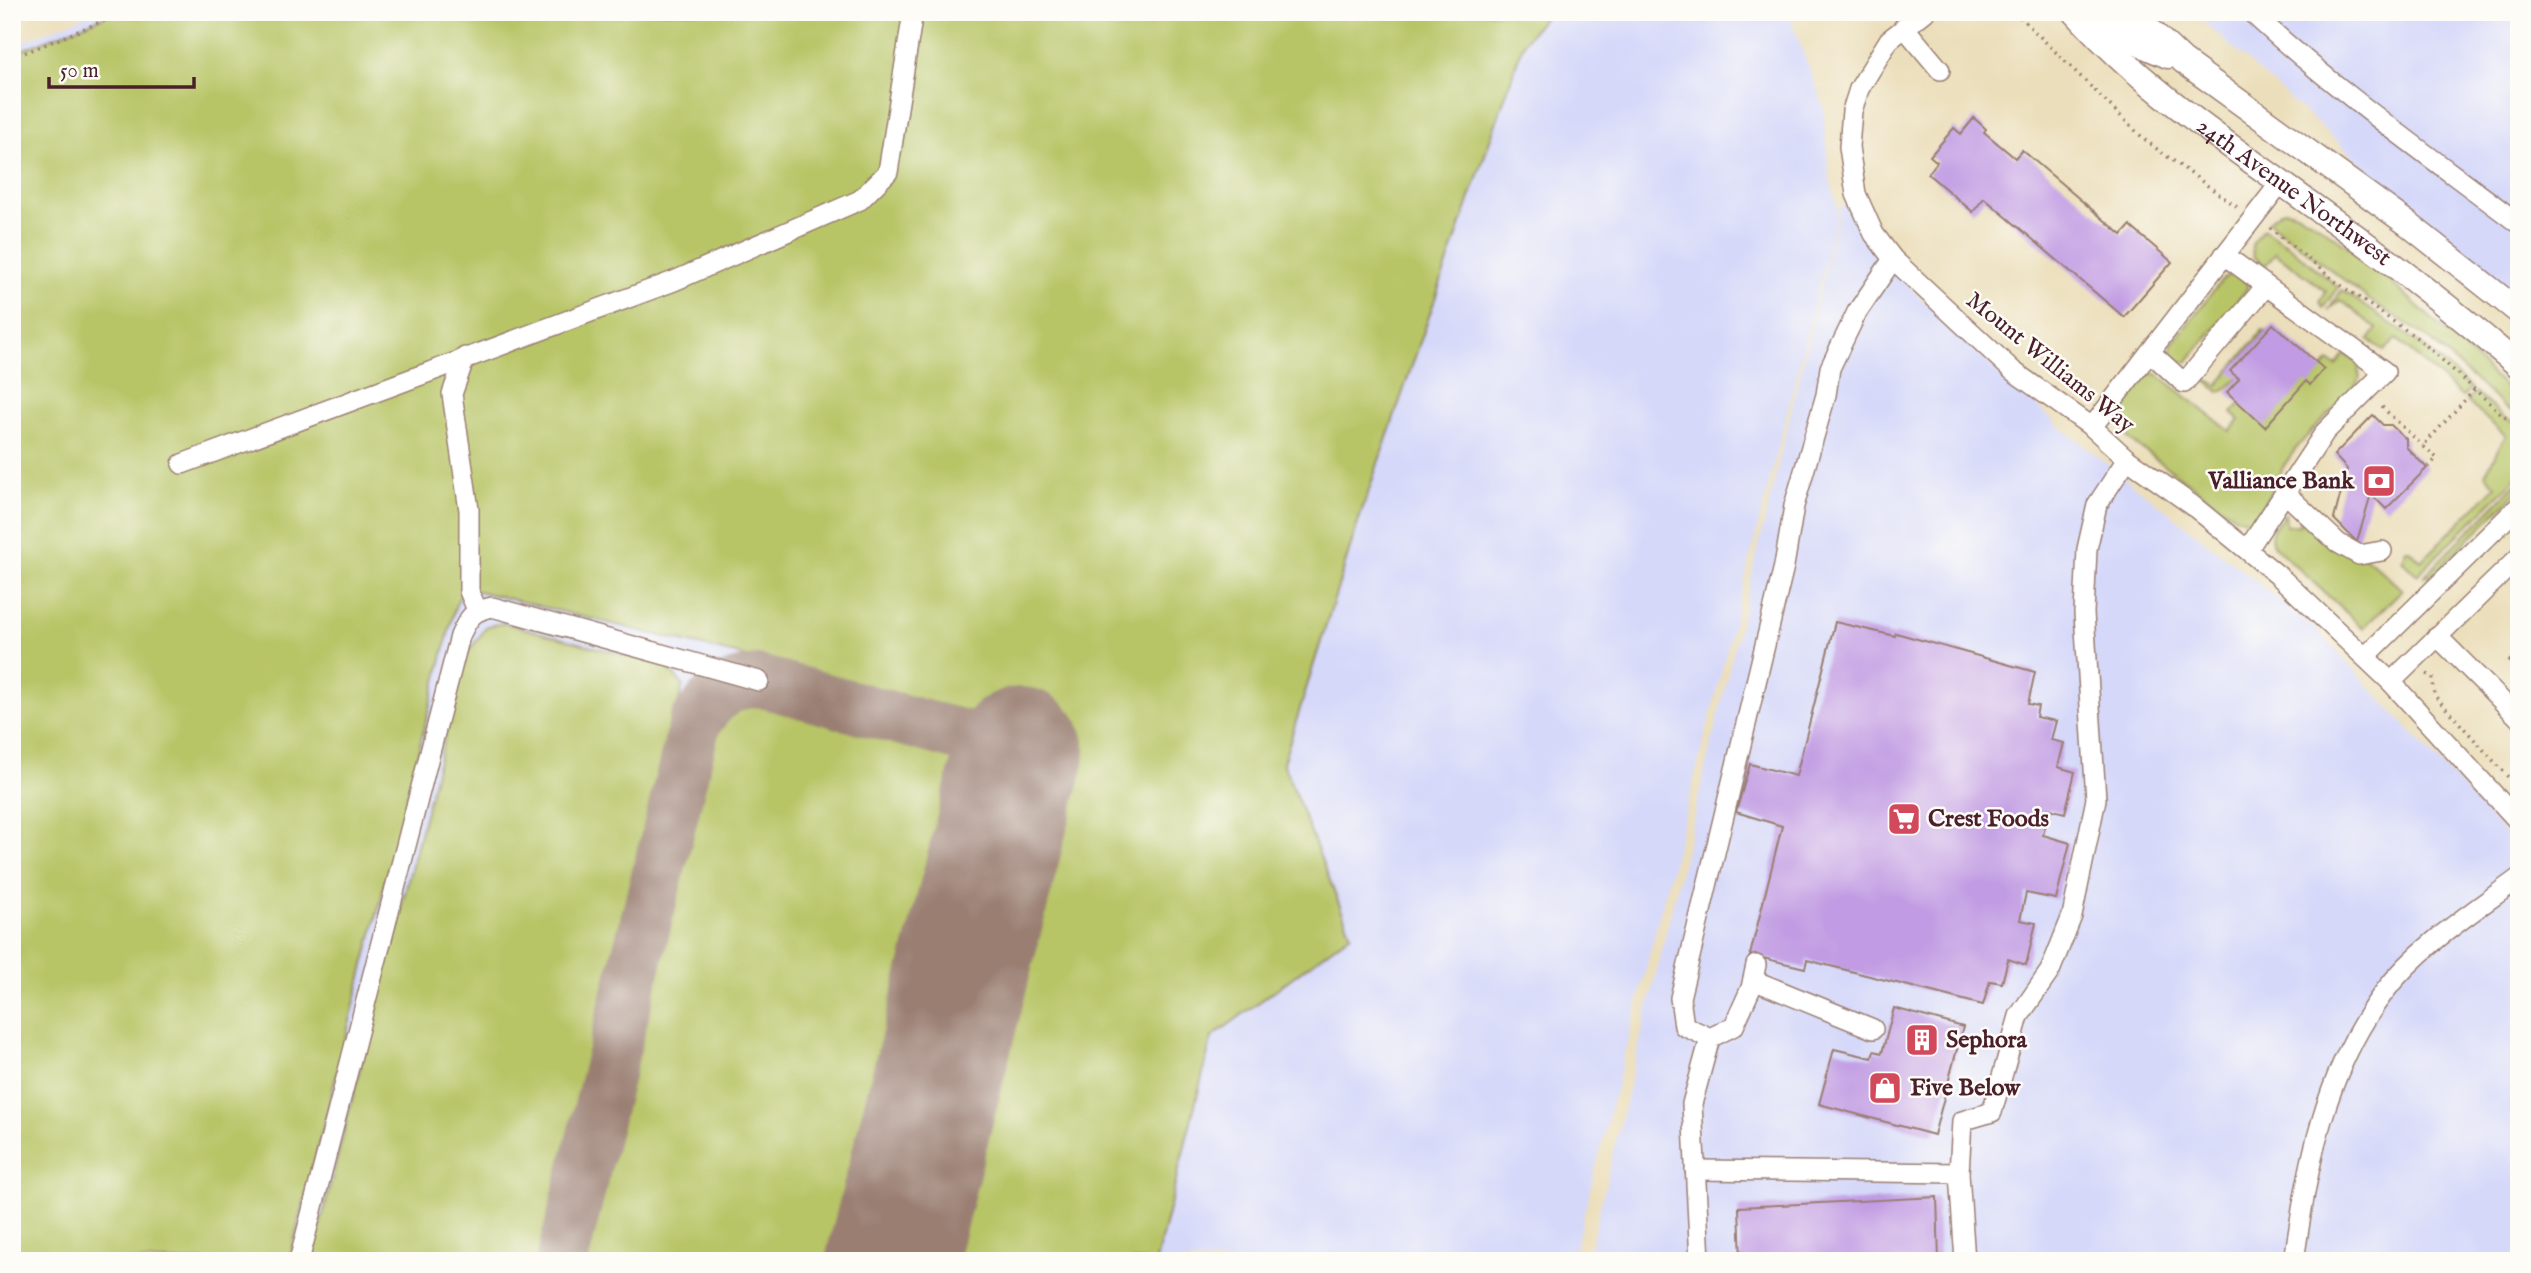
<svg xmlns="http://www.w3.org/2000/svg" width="2531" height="1273" font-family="'IM FELL English',serif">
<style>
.built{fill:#d5d8f9}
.grass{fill:#b8c566;stroke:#817248;stroke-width:2}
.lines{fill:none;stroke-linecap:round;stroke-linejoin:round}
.taxiway{stroke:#9a7e72;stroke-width:52}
.runway{stroke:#9a7e72;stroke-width:130}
.building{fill:#c19be3}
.minor-casing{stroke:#9a7e72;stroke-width:22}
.major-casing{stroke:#9a7e72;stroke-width:27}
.path{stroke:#9a7e72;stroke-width:3.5;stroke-dasharray:2 5;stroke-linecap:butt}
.minor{stroke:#fff;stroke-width:19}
.major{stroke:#fff;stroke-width:24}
.labels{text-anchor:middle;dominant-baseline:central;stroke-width:5;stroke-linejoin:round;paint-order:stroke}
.street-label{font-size:24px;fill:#4a1f2b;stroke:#fdfcf7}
.poi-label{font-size:24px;font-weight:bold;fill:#4a1f2b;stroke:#fdfcf7;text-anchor:start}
</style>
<rect width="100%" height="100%" fill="#fdfcf7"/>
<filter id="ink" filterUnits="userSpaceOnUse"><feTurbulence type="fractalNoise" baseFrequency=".0143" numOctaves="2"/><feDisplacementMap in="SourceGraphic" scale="14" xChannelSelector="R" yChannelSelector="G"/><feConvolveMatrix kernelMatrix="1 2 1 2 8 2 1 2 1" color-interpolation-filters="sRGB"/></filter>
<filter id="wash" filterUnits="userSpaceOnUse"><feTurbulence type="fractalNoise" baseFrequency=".00686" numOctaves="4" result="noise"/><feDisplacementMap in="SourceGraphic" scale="28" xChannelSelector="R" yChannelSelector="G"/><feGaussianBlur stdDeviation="1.57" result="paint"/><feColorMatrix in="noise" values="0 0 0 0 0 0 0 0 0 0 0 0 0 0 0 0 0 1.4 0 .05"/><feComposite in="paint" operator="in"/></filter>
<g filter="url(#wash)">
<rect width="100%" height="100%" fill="#ebdeba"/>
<g class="built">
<path d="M96,12h1692l35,93 6,71 9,35 -266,1050h-1560v-1215z"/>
<path d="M2193,12h326v293z"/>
<path d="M1846,202l28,48 78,80 107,96 256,202 204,221v412h-932l253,-1053z"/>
</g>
<g class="grass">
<path d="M115,12h1433l-24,30 -162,468 -79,253 68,171 -139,103 -56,224h-220l136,-538 -85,-20 -3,12 -506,-124 -16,1 -7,15 -166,654h-277v-1207z"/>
<path d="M2283,210c39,-3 197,156 236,189v15l-14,-6 -78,-71 -56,-36 -103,-80z"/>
<path d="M2263,229l25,16 50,42 -15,21 -3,-7 6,-10 -51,-38 -9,12 -13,-8 -1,-12z"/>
<path d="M2233,273l14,10v6l-60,73h-9l-7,-8 1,-10 51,-65z"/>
<path d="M2342,290l77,53 52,45 -9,9 -65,-58 -13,12 -15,-11 8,-11 -37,-29 -12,11z"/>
<path d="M2263,330l3,1 -31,38 6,6 -12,12 -10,5 -16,-14 15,7z"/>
<path d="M2345,354l12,7 3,18c-24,32 -59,56 -79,92 -9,17 -16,38 -33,49l-12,-3 -105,-76c-21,-20 -3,-56 19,-67h7l73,57 9,-11 -7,-7 9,-10 64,-24 6,3 18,-21 7,5z"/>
<path d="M2475,392l29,26 15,6v51l-102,100 -15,-15 3,-10 3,-1 13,12 75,-75 -11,-12c9,-14 11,-25 21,-38l-40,-35z"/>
<path d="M2519,481l-2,11 -83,81 -11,4z"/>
<path d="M2298,513l74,49 30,28 -39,38 -90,-83c-6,-13 4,-21 12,-31l1,12 14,-1z"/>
<path d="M504,623l162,43 17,19 -142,576h-230l154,-604 22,-31z"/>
<path d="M754,699l180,45 19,17 11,31 -119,469h-266l134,-530 16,-25z"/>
</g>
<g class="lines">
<path class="taxiway" d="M562,1261l133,-538c16,-26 33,-40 64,-42l261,71"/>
<path class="runway" d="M891,1261l129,-509"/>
</g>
<g id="blocks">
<g class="building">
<path d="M1974,118l12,11 -2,3 31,26 7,-8 100,85 8,-9 42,36 -48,55 -140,-119 -11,14 -45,-38 9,-12 -7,-6 24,-28 7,6z"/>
<path d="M2273,324l51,45 -14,16 -4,-4 -41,46 -38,-35 12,-13 -9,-8z"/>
<path d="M2373,415l10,10h8l15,14v8l21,21 -41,41 -15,-15 -14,48 -23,-23 13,-50 -13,-14z"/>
<path d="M1835,622l60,14 1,-3 139,39 -7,32 10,2 -2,11 20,4 -5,19 13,3 -6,24 17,5 -10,41 -16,-4 -6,26 27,8 -14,56 -30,-6 -6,27 16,3 -10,42 -18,-6 -6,24 -12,-2 -7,24 -176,-45 -2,8 -55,-13 32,-129 -46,-14 14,-48 46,12z"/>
<path d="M2519,652v19l-10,-10z"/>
<path d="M1894,1008l69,19 -29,108 -115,-31 15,-55 38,9 2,-7 8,2z"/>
<path d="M1937,1197l2,64h-198l-2,-54z"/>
</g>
</g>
</g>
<g filter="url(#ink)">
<use href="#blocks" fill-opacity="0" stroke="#9a7e72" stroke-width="2"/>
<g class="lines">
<defs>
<g id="minor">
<path d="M1925,12l-36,28 -30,49 -7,22 -3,36 7,47 18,40 19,25 120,112 79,56 35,32 65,46 88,72 111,105 128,140"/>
<path d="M2251,12c84,78 177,143 268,212"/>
<path d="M1904,27l36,43"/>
<path d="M2224,255l161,117 -60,60 -77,117"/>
<path d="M2150,352l34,31 82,-97"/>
<path d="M465,357l-13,37 17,116v81l8,19"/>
<path d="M2092,427l189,-245"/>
<path d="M182,464l492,-183 186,-81 28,-28 25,-160"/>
<path d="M2285,493l53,50 21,12 23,-4"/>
<path d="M2437,636l82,82"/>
<path d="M2366,656l153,-150"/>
<path d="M2391,682l128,-125"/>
<path d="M1756,965l-5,23 -17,38 -24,12 -26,-12 -4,-28 104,-432 10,-60 32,-111 4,-27 27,-56 36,-53"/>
<path d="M1753,980l120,49"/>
<path d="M1695,1170l264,3"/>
<path d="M299,1261l161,-625c8,-18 12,-25 32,-29l267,74"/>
<path d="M1700,1261l-8,-157 18,-66"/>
<path d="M1965,1261l-6,-88 3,-52 30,-9 27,-96 31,-45 22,-55 24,-117 -12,-186 3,-64 10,-44 30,-46"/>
<path d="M2294,1261c14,-96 30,-190 91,-270 34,-45 88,-79 134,-113"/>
</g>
<g id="major">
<path id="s1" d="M2075,12c67,75 149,129 230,188 74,52 145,107 214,166"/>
<path d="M2104,12l24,27 40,17"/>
<path d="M2131,12l52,49 225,163 111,88"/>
</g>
</defs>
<use href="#minor" class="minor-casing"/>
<use href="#major" class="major-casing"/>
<g class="path">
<path d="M2015,12l131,129 91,66"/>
<path d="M12,58l113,-46"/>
<path d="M2270,228l65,53 85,59 84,76 15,6"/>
<path d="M2382,407l41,39"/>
<path d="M2428,467l9,-9 -14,-12 52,-57"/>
<path d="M2427,674l6,3 1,18 85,94"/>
</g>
<use href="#minor" class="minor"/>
<use href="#major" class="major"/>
</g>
</g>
<defs>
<symbol id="bank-square" viewBox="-11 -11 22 22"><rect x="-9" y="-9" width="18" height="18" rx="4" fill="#d1495b" stroke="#fdfcf7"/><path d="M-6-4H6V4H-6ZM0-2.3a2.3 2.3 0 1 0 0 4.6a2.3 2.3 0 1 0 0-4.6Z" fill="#fff"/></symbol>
<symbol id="supermarket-square" viewBox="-11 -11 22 22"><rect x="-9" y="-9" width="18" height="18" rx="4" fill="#d1495b" stroke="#fdfcf7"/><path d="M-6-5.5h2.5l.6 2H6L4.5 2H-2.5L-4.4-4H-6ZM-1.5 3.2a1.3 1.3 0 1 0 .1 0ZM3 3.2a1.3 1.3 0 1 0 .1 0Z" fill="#fff"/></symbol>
<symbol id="building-square" viewBox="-11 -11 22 22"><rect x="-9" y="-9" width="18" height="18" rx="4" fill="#d1495b" stroke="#fdfcf7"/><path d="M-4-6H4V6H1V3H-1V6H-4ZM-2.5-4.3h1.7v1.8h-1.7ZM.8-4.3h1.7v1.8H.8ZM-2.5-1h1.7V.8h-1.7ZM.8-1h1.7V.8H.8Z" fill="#fff"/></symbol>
<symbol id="shop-square" viewBox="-11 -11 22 22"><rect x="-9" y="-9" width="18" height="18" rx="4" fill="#d1495b" stroke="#fdfcf7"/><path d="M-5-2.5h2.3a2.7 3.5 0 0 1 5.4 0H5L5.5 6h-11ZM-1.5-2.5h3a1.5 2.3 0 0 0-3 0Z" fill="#fff"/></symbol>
</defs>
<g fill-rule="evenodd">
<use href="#bank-square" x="2360" y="462" width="38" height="38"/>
<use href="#supermarket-square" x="1885" y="800" width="38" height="38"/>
<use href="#building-square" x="1903" y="1021" width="38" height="38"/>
<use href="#shop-square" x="1866" y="1069" width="38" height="38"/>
</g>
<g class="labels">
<g class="street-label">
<text stroke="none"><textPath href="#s1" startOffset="284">24th Avenue Northwest</textPath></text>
<text transform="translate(2050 363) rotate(39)">Mount Williams Way</text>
</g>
<g class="poi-label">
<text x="2354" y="481" text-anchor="end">Valliance Bank</text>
<text x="1928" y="819">Crest Foods</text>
<text x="1946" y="1040">Sephora</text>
<text x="1910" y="1088">Five Below</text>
</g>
</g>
<rect width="2531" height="1273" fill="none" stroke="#fdfcf7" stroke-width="42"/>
<path d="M49 77v10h145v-10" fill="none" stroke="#4a1f2b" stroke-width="3.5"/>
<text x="60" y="77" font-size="21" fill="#4a1f2b" stroke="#fdfcf7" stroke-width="5" paint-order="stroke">50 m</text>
</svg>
